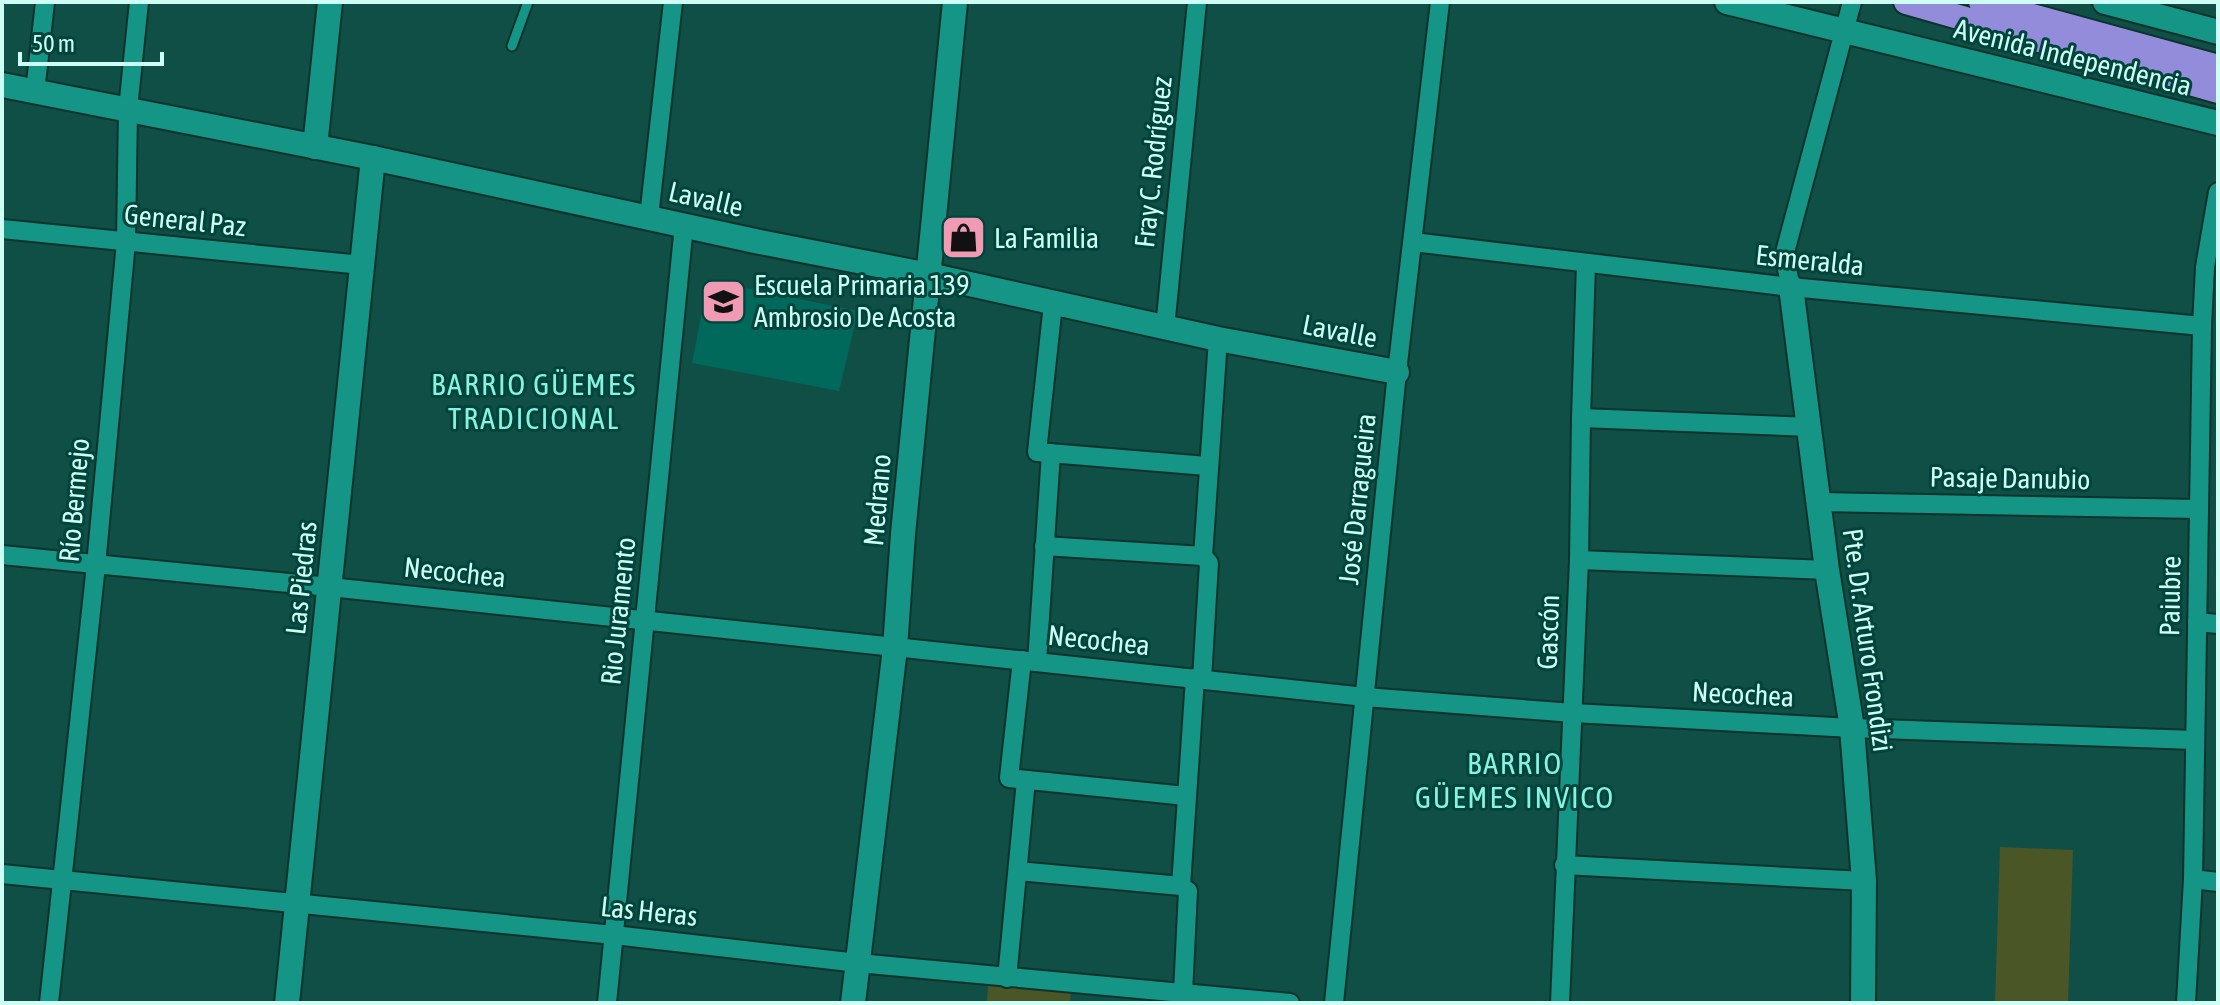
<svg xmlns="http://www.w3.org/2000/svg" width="2220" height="1005" font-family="'Asap Condensed',sans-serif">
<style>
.green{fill:#4b5626}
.building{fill:#00695c}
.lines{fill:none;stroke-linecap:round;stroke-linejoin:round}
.service-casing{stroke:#0e322c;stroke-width:13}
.minor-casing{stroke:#0e322c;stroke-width:22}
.tertiary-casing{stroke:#0e322c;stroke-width:28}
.secondary-casing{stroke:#0e322c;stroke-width:28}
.trunk-casing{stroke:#0e322c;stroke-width:28}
.service{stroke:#149585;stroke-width:9}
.minor{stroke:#149585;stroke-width:18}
.tertiary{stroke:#149585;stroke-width:24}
.secondary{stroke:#149585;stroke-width:24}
.trunk{stroke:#928cda;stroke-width:24}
.labels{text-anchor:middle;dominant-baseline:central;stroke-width:6;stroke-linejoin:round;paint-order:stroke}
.street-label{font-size:28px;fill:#cdfff4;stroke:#00443c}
.poi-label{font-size:28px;fill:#cdfff4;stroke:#00443c;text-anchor:start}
.neighbourhood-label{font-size:30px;letter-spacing:2px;fill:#86f4e0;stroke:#00443c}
</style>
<rect width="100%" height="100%" fill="#104f46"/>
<g class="green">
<path d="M2000,847l73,3 -5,153h-73z"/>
<path d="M988,985l83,5 -1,13h-83z"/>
</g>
<path class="building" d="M708,280l150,31 -19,80 -147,-28z"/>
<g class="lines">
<defs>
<path id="service" d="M512,46l16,-44"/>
<g id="minor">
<path d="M35,92l10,-90"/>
<path d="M649,217l24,-215"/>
<path d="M2,229l360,36"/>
<path d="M1413,242l378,45 411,39"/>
<path d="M1791,287l-7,-31 68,-254"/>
<path d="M1053,304l-16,148 170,14"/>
<path d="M1165,328l32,-326"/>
<path d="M1581,418l230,9"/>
<path d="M1819,502l380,7"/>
<path d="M1044,546l159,10"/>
<path d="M2,555l328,32 1035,110 208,16 279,15 342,12"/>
<path d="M1203,556l15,-217"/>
<path d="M1579,560l248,10"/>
<path d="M2197,622l21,2"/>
<path d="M1022,660l-13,118 177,18"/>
<path d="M1037,662l14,-209"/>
<path d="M1202,679l7,-116 -6,-7"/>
<path d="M1564,865l300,16"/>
<path d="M1018,871l163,15 7,5 -5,102"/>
<path d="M2,874l612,61 244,28 432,40"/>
<path d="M2193,879l25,3"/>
<path d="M1181,886l14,-208"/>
<path d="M1007,978l19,-198"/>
<path d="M49,1003l47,-438 30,-323 2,-133 11,-107"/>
<path d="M607,1003l77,-778"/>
<path d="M1334,1003l63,-631 43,-370"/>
<path d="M1560,1003l19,-443 2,-142 5,-154"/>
<path d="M2186,1003l7,-124 9,-553 3,-59 13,-75"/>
</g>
<g id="tertiary">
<path d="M2,85l371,73 382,83 174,34 289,64 179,33"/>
<path d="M315,147l15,-145"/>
<path d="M1791,287l36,283 25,158 12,153 -1,122"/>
<path d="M287,1003l86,-845"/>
<path d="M853,1003l42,-355 8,-114 52,-532"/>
</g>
<g id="secondary">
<path d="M1727,2l491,121"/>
<path d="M2105,2l113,30"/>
</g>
<g id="trunk">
<path d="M1906,2l312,89"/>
<path d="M1981,2l237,65"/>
</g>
</defs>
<use href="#service" class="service-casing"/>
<use href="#minor" class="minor-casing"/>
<use href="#tertiary" class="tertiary-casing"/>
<use href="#secondary" class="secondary-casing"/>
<use href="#trunk" class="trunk-casing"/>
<use href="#service" class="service"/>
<use href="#minor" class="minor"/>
<use href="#tertiary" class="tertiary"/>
<use href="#secondary" class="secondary"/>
<use href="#trunk" class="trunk"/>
</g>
<defs>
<symbol id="shop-square" viewBox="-11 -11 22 22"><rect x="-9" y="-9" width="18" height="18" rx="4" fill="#f19ab3" stroke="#00443c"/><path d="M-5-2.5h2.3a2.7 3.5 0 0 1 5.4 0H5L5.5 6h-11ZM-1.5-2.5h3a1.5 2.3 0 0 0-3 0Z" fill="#111"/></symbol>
<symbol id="school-square" viewBox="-11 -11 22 22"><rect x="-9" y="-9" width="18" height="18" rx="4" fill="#f19ab3" stroke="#00443c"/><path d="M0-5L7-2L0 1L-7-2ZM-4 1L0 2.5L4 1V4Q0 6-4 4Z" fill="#111"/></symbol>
</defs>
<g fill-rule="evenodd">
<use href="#shop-square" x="938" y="212" width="51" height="51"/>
<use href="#school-square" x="698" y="276" width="51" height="51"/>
</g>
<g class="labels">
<g class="street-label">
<text transform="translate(2073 57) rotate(14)">Avenida Independencia</text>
<text transform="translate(1153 162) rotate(-84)">Fray C. Rodríguez</text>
<text transform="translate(706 199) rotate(13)">Lavalle</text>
<text transform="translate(185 220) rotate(6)">General Paz</text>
<text transform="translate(1810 260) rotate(6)">Esmeralda</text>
<text transform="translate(1340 331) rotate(11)">Lavalle</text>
<text transform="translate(2010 478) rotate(1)">Pasaje Danubio</text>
<text transform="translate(1357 499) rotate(-84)">José Darragueira</text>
<text transform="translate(74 500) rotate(-85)">Río Bermejo</text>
<text transform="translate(877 500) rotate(-85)">Medrano</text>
<text transform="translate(455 572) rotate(6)">Necochea</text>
<text transform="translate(301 578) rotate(-84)">Las Piedras</text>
<text transform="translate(2170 596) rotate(-89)">Paiubre</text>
<text transform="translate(618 611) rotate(-84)">Rio Juramento</text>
<text transform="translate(1548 632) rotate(-88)">Gascón</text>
<text transform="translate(1099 640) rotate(6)">Necochea</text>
<text transform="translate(1868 640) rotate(82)">Pte. Dr. Arturo Frondizi</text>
<text transform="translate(1743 694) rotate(3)">Necochea</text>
<text transform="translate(649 911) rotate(6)">Las Heras</text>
</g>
<g class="poi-label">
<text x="994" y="238">La Familia</text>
<text x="754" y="285">Escuela Primaria 139<tspan x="754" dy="32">Ambrosio De Acosta</tspan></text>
</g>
<g class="neighbourhood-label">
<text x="534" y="384">BARRIO GÜEMES<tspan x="534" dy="34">TRADICIONAL</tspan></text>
<text x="1515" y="763">BARRIO<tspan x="1515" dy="34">GÜEMES INVICO</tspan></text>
</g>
</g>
<rect width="2220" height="1005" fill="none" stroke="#cdfff4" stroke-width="8"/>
<path d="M20 52v12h142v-12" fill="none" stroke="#cdfff4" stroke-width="4"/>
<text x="32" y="52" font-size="24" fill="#cdfff4" stroke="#00443c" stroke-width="6" paint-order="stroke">50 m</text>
</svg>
